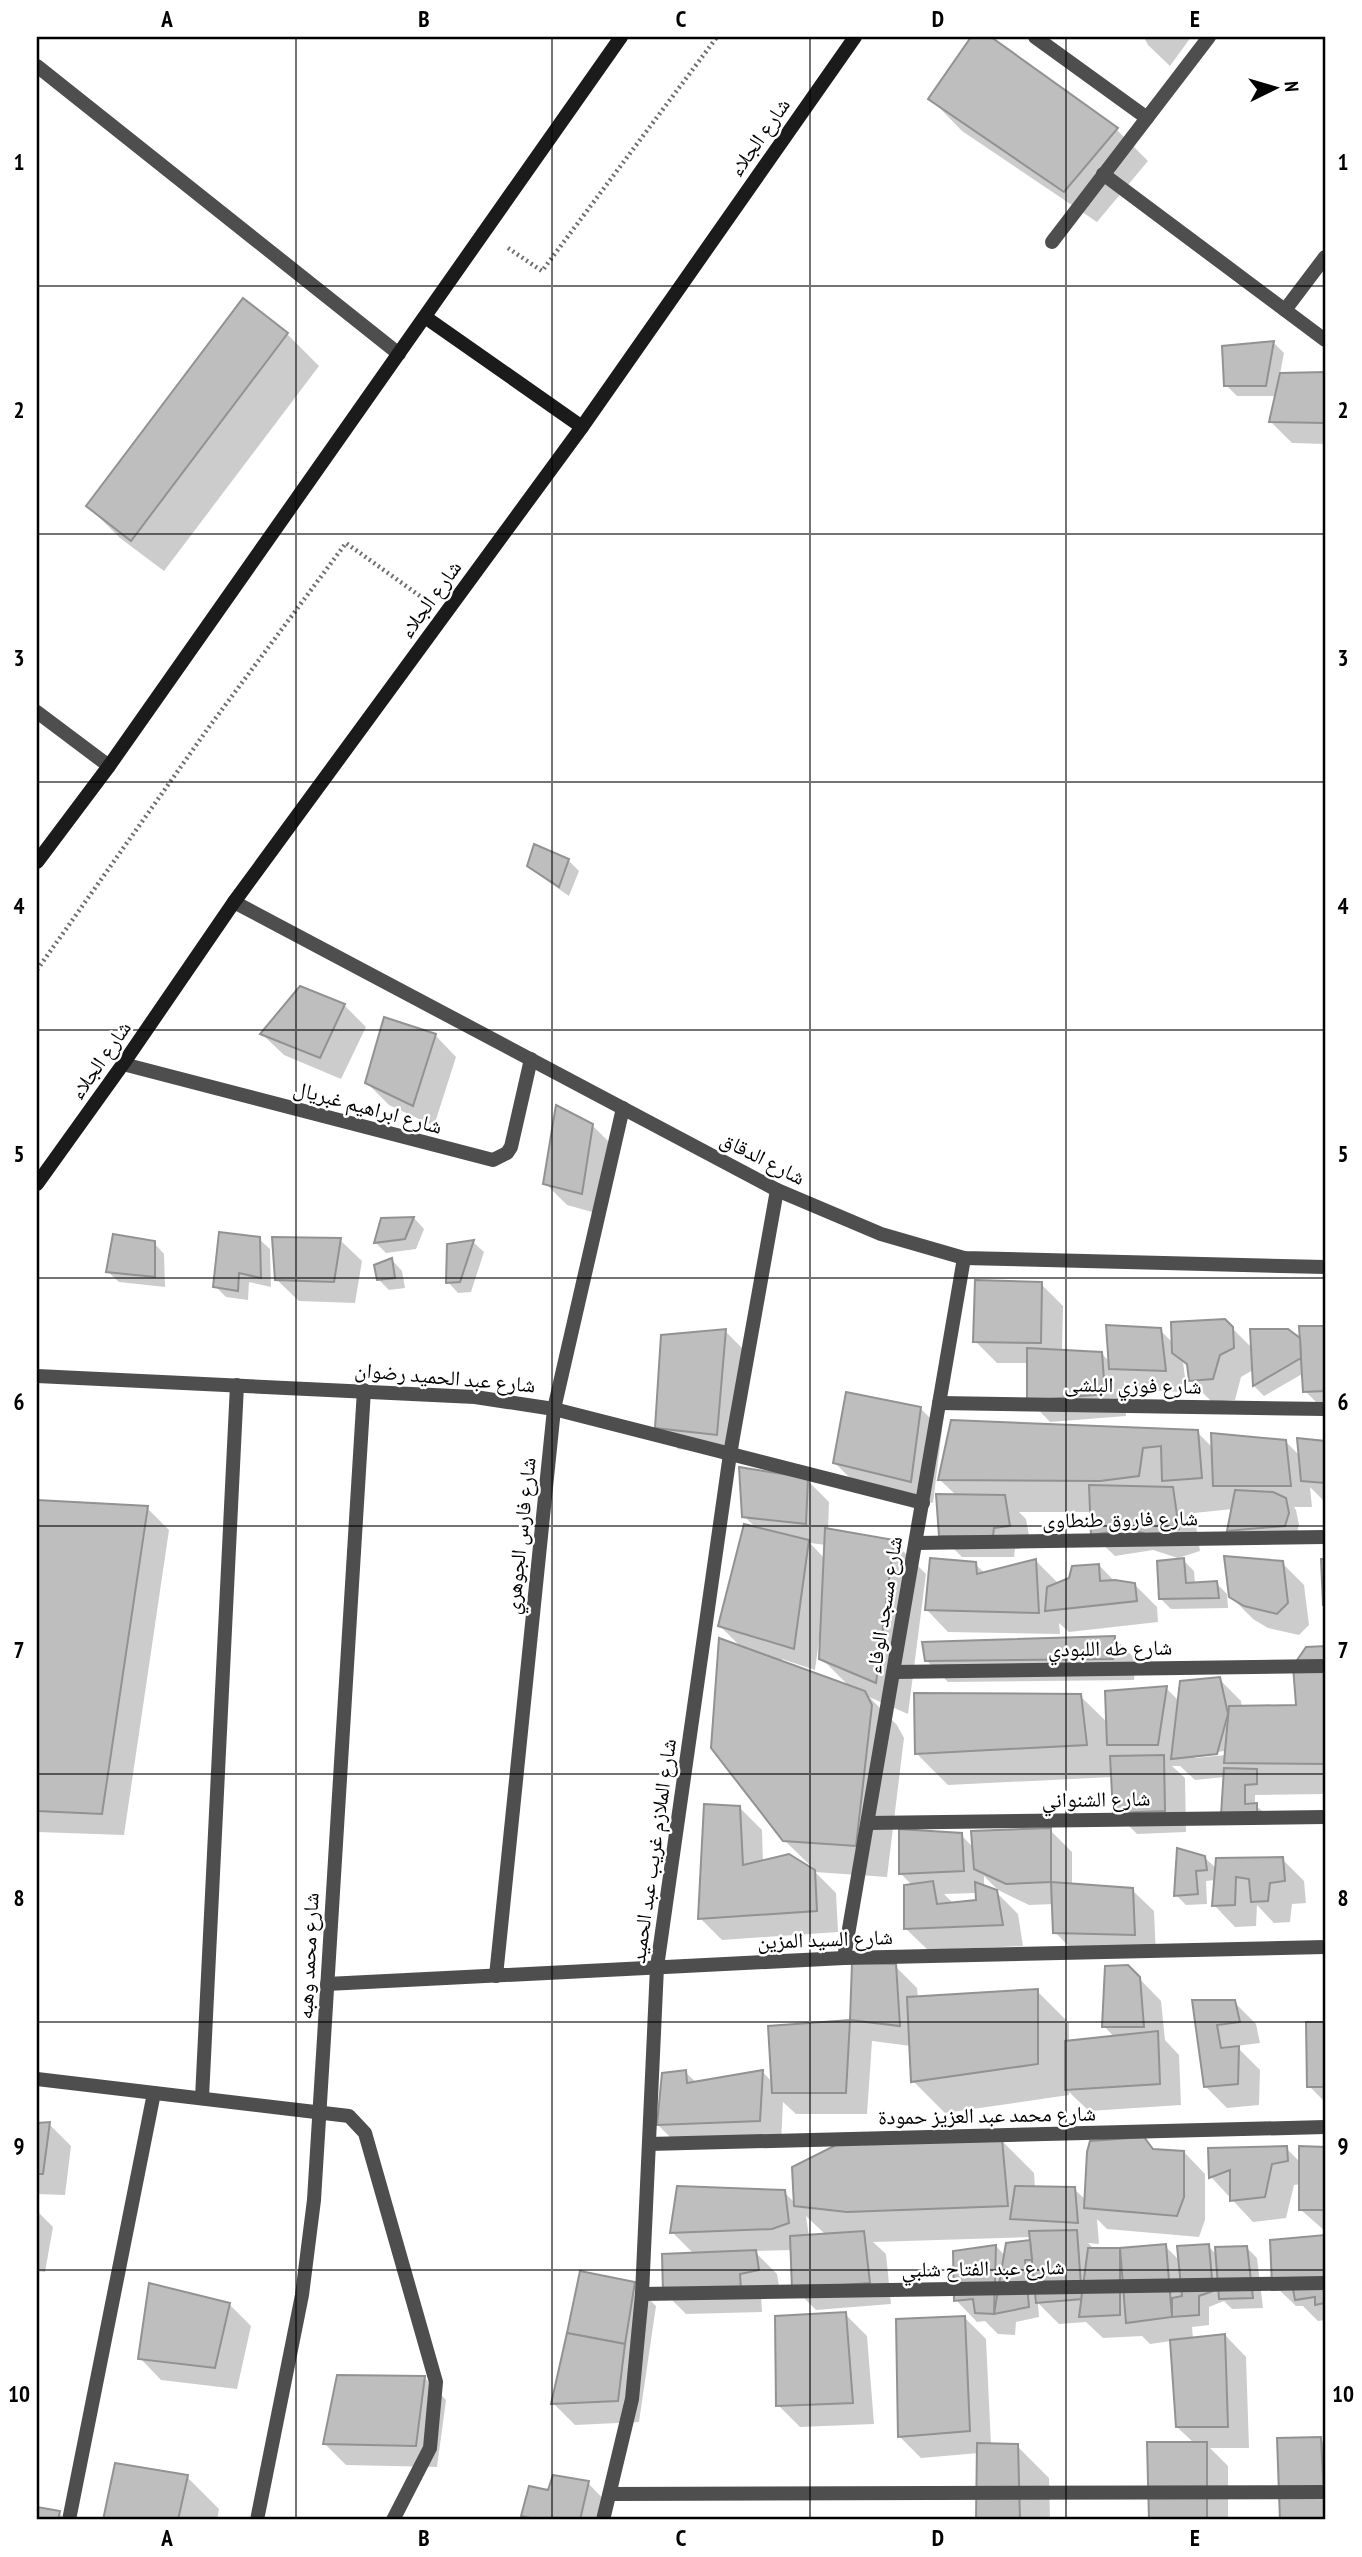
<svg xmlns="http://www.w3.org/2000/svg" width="1362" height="2557" font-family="'PT Sans Narrow','Noto Naskh Arabic',sans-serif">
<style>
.shadow{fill:#0003;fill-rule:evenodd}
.building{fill:#bebebe;stroke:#929292;stroke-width:2}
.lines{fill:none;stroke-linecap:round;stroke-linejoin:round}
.path{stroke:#707070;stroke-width:4.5;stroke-dasharray:2 3.5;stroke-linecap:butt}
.service{stroke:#4e4e4e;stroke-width:14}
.minor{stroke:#4e4e4e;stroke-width:14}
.secondary{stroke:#1b1b1b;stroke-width:14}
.grid{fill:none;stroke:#000;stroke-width:2;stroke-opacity:0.55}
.labels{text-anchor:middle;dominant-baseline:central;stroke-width:5;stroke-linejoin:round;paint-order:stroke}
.street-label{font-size:21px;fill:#000;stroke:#fff}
.neatline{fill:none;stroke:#000;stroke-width:2.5}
.grid-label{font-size:23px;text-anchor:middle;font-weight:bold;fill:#000}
</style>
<rect width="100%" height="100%" fill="#fff"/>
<g class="shadow">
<path d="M973,37h15l128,92 32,32 -51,61 -135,-91 -31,-32z"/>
<path d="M1144,37h47l-21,29 -22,-21z"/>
<path d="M287,334l32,32 -155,205 -44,-33 -32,-32z"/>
<path d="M1274,343l10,10 -4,21h45v70l-33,-1 -21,-21 6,-26h-40l-11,-11z"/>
<path d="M568,860l11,11 -10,25 -29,-20 -11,-11z"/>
<path d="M301,988l43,17 22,22 -25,52 -57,-24 -22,-21z"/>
<path d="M435,1035l21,22 -22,69 -45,-21 -22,-22z"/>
<path d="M592,1125l22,22 -11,68 -36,-10 -22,-22z"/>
<path d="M414,1218l10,11 -8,20 -30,4 -10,-10 6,-23z"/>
<path d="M259,1239l11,10 1,38 -22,-5 -1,18 -22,-3 -11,-11z"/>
<path d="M340,1240l22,21 -7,42 -56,-2 -22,-21z"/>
<path d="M473,1242l11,10 -13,40 -13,1 -10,-11 1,-37z"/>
<path d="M154,1243l10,11 1,33 -46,-5 -11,-10z"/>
<path d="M392,1260l10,11 3,17 -16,2 -11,-11z"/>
<path d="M1041,1284l22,22 -1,46 39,1 10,10 49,-33 13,13 52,-22 27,27 50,-6 -1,-15h24v84l-20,-20 -1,-18 -40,23 -10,-10 -1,-16 -12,7 -6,23 -23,2 -22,-22 -1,-12 -6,-6 4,30 -54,-2 -9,-9 2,35 -76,6 -21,-22 -1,-37h-31l-22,-22z"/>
<path d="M725,1331l22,22 -9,102 -60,-6 -21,-22z"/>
<path d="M920,1408l22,22 -9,73 -76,-18 -22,-22z"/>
<path d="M1197,1432l16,16 72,-7 16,16 -2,-17 26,3v59l-15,-15 2,20h-18l2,3 3,15 -3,11 -56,5 -11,-10 4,-22 -39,4 6,38 -22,7 -25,-8 -38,6 -22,-21 -1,-23h-73l7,7 5,28 -16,2 -1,8h-52l-22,-22 17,-39 -17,-16z"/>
<path d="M807,1480l22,22 -1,29 66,11 32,32 -18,140 -39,-17 28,28 7,13 -17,139 -72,-5 21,21 2,39 -116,8 -22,-22 40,-110 22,22 1,32 51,7 -30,-29 -41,-191 -23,-23 36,-98 -12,-12zM810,1543l16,2 -1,14zM819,1640h3l-1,18 30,30 -70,-26 1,-3 33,11z"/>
<path d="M37,1502l110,6 22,22 -45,305 -87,-3z"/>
<path d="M1183,1560l11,11 1,13 21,-1 11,11 1,14 -57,1 -11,-11z"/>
<path d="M1036,1561l23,23 40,-19 16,17 20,3 22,22 1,15 -89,10 -10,-9 1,11 -112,-2 -21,-22 48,-46 11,10z"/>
<path d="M1282,1563l22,22 5,40 -10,10 -31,-7 -15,-9 -23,-23z"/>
<path d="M1115,1638l21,22 -2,20 -186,2 -22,-22z"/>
<path d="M1325,1647v147l-70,1v10l12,10 -34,10 -8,-48 -30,3 -15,-14h-8l13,12 1,54 -49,2 -22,-22 -2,-35 -165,8 -32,-32 164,-57 28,27 58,-35 13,13 40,-22 22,22 1,7 56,-1 9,-58zM1225,1751l1,4 -31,3v-3z"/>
<path d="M1050,1830l22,22v34l60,4 22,21 2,45 -80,-2 -21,-22 -1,-28 -25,1 -31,-15 -14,-14v11l12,5 22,22 5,32 -95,4 -22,-21 6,-44 -11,-11 60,-39 13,13zM977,1893v8l-23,3 -10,-10z"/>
<path d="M1204,1857l13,12 65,-10 22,22 2,22 -14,1 -2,18 -16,1 -17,-18 -1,21 -21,1 -21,-22 2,-25 -10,1 1,23 -21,1 -10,-10z"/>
<path d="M854,1965l41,1 22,22 1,10 119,-7 32,32v20l46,-5 -11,-12 23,-60 34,35 4,39 14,15 2,50 -92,6 -20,-19v3l-124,18 -32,-32 -2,-35 -39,-5 -5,73h-71l-13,-12 -2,41 -101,4 -22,-22 27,-53 12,11 65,-12 11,12 -3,-56 82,-6z"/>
<path d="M1194,2002h40l22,22 4,19 -24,3 24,24 -1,35 -32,3 -22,-22z"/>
<path d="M1308,2024h17v78l-16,-16z"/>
<path d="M37,2124h12l22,22 -6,49 -28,-1z"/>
<path d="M1144,2139l12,12 28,1 21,22v46l-6,17 -92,-8 -10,-10 2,25 -11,-1 7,7 70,-4 15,15 28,-15 10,10 29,-8 10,10 6,50 -31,1 -8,-8 -15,6v18l-17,2 1,12 32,-4 21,22 3,91h-39l18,18v54h-77l-2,-76h46l-18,-17 -6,-86 -21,3 -8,-8 -39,2 -17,-16 -27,2 -21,-21 1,14 -23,5 -1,13 -17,-1 -13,-13 -8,1 -21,-22 40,-54 10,11 26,-15 -1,-5 -158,5 13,12 5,50 -75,6 -22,-22 -2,-38 -38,1 23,23 3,18 -19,3 1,17 -76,2 -22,-22 31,-37 -23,-23 112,-40 11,11 207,-62 32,32 1,15 39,1 12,11zM806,2216l20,19 -17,2z"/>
<path d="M1286,2148l15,15v-15l24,1v82l-24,-21v-26l-7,1 -8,33 -33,4 -42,-45 -1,-27z"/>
<path d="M37,2211l16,16 -8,45 -8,-1z"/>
<path d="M1325,2236v84l-7,1 -15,-15h-7l-22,-21 -3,-44z"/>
<path d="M634,2284l22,22 -17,116 -64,3 -22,-22z"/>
<path d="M229,2304l22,22 -14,63 -76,-9 -21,-22z"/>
<path d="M845,2314l22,22 7,88 -74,3 -22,-22z"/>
<path d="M965,2318l21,21 5,106 26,1 32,32 1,42h-72l1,-67 -58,5 -22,-22z"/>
<path d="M425,2378l21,22 -9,67 -91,-2 -22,-22z"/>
<path d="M1320,2439l5,5v76h-43l-3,-80z"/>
<path d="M116,2465l71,12 32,32 -2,11h-112z"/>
<path d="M588,2483l21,22 -3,15h-78l-5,-5 26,-23z"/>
<path d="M37,2509l22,4 7,7h-29z"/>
</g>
<g class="building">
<path d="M971,37h20l127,91 -54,64 -136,-93z"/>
<path d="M243,298l45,35 -157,208 -45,-35z"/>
<path d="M1274,341l-8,45h-42l-2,-40z"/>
<path d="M1325,372v51l-56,-1 11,-49z"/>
<path d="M534,844l35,15 -10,28 -32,-21z"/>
<path d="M300,986l45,18 -25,54 -60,-24z"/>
<path d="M384,1017l52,17 -23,72 -48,-23z"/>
<path d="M556,1105l37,19 -11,70 -39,-10z"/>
<path d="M414,1217l-9,22 -31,4 7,-25z"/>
<path d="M219,1232l41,5 1,41 -22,-5 -1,18 -25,-4z"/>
<path d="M113,1234l42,7v36l-49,-5z"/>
<path d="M272,1237l69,1 -7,44 -59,-2z"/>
<path d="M474,1240l-14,42 -14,1 1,-39z"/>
<path d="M392,1258l3,20 -18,2 -3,-15z"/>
<path d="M975,1280l67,2 -1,61 -68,-1z"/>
<path d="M1225,1319l8,8 1,21 -14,7 -7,24 -24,2 -2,-17 -15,-11 -1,-31z"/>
<path d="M1106,1325l55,3 5,43 -57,-2z"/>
<path d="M1299,1326h26v65l-22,1z"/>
<path d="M726,1329l-9,106 -62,-7 6,-93z"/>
<path d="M1250,1329h38l12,9 1,20 -48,28z"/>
<path d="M1027,1348l75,4 3,42 -78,7z"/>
<path d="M846,1392l75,15 -10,75 -78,-19z"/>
<path d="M951,1420l247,10 4,48 -40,3 -1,-35 -18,2 -4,28 -39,5 -162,-1z"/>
<path d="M1211,1433l75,7 5,46h-78z"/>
<path d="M1297,1438l28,3v42l-24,-2z"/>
<path d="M739,1467l69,11 -2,46 -64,-7z"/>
<path d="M1089,1485l84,2 6,42 -24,8 -25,-8 -39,6z"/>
<path d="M1235,1490l38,2 13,6 3,15 -4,13 -58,5z"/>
<path d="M936,1494l69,1 5,31 -16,2 -1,8h-54z"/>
<path d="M37,1500l111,6 -46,308 -65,-3z"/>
<path d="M744,1524l65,16 -15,109 -76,-23z"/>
<path d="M825,1528l69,12 -18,143 -57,-24z"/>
<path d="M1224,1556l59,5 5,42 -11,11 -33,-8 -15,-9z"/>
<path d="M930,1558l46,4 1,12 59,-15 3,54 -114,-3z"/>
<path d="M1184,1558l2,25 31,-2 2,17 -60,1 -2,-38z"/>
<path d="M1321,1559h4v46h-2z"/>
<path d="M1099,1564l1,17 15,-1 20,3 2,18 -92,10 2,-24 22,-9 3,-12z"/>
<path d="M1115,1636l-2,23 -188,2 -3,-19z"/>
<path d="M719,1638l146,53 7,14 -16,141 -73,-5 -72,-93z"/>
<path d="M1325,1646v118l-101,-1 5,-57 67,-1 -3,-39 13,-19z"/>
<path d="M1220,1677l8,37 -11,40 -46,5 9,-78z"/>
<path d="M1167,1686l-9,59h-51l-2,-54z"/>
<path d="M914,1693l167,1 6,51 -172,9z"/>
<path d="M1164,1755l1,56 -52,2 -3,-57z"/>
<path d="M1224,1768l33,1v15l-12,1v19l12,-1v10l-36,2z"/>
<path d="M704,1804l36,2 3,59 46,-11 26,16 2,41 -119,8z"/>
<path d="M1051,1828v54l-45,2 -32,-15 -3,-38z"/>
<path d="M899,1829l63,4 2,38 -65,3z"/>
<path d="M1177,1848l28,8 2,14 -11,1 2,23 -24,2z"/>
<path d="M1283,1857l2,24 -15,2 -2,18 -17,1 -2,-23 -13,-2 -1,28 -23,1 4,-48z"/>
<path d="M933,1881l4,23 39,-4 -1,-18 22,8 6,35 -99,4v-44z"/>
<path d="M1051,1882l82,6 2,47 -82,-2z"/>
<path d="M852,1963l44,1 4,62 -50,-6z"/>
<path d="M1128,1965l12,12 4,50h-42l3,-61z"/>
<path d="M1038,1989v75l-127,18 -4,-85z"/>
<path d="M1192,2000h43l5,22 -23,3 4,23 18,-2 -1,38 -34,3z"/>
<path d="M850,2020l-4,73h-74l-4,-67z"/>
<path d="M1306,2022h19v65h-18z"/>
<path d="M1158,2031l2,53 -95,6v-49z"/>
<path d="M686,2070l1,13 76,-13 -3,51 -103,4 5,-52z"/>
<path d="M50,2122l-7,52h-6v-51z"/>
<path d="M1144,2137l9,12 31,2v46l-7,19 -93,-8 3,-56 3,-11z"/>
<path d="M1002,2139l6,67 -161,6 -53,-6 -2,-39 46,-23z"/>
<path d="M1287,2146l1,15 -16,3 -7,33 -35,4v-31l-21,8 -1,-30z"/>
<path d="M1299,2146l26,1v63h-26z"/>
<path d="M677,2186l108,4 4,33 -17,6 -102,4z"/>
<path d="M1015,2186l60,1 3,36 -68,-4z"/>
<path d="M1077,2230l5,69 -46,4 -7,-72z"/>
<path d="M864,2231l6,52 -78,6 -2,-53z"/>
<path d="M1325,2235v68l-10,2v-8l-20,3 -3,-16 -20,1 -2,-45z"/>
<path d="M1030,2240l2,20h-7l4,47 -35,7 12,-71z"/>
<path d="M1166,2244l6,73 -46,6 -6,-75z"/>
<path d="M1209,2244l4,47 -14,5v19l-27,2v-19l10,-2 -5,-50z"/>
<path d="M996,2245l-2,69 -19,-1 -2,-14 -19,2 -1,-50z"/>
<path d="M1247,2246l6,52 -34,1 -4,-52z"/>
<path d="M1088,2248h32v67l-41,2z"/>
<path d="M756,2250l3,20 -19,4 1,17 -78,2 -1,-39z"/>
<path d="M580,2271l55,11 -10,62 -58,-11z"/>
<path d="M149,2283l81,20 -15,65 -77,-9z"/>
<path d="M846,2312l7,91 -77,3 -1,-90z"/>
<path d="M965,2316l5,115 -72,6 -2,-118z"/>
<path d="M567,2333l58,11 -7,57 -67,3z"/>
<path d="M1225,2334l3,93h-52l-6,-87z"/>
<path d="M337,2375l88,1 -9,70 -93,-2z"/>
<path d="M1321,2437l4,83h-45l-3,-82z"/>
<path d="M1147,2442h60v78h-58z"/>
<path d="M977,2443l41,1 2,76h-44z"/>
<path d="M115,2463l73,12 -10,45h-75z"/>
<path d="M553,2475l36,6 -9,39h-41l-18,-4 8,-30 19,4z"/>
<path d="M37,2507l23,4 -2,9h-21z"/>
</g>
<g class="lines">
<g class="path">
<path d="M508,248l34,23 175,-234"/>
<path d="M37,970l172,-243 137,-184 74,53"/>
</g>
<g class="service">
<path d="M1035,37l112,81"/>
<path d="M37,66l362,288"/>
<path d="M1103,174l222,166"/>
<path d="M1052,242l157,-205"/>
<path d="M1285,310l40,-53"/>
</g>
<g class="minor">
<path d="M37,712l72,54"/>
<path d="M234,902l543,288 104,44 83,24 361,9"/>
<path d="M123,1064l370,96 14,-7 4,-6 20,-88"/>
<path d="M37,1376l438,21 79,12 369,94"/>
<path d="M939,1403l386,6"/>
<path d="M916,1543l409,-6"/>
<path d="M894,1672l431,-6"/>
<path d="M868,1823l457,-6"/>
<path d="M844,1958l120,-700"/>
<path d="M496,1976l58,-567 69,-301"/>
<path d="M327,1984l517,-26 481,-11"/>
<path d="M37,2079l312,37 16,17 71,249 -6,66 -37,72"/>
<path d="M202,2098l35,-713"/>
<path d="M649,2144l676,-17"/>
<path d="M642,2294l683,-11"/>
<path d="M610,2494l715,-2"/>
<path d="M69,2520l85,-427"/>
<path d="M257,2520l45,-225 12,-95 50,-810"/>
<path d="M603,2520l29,-121 10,-105 15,-327 73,-513 47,-264"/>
</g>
<g class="secondary">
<path d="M425,317l157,110"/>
<path d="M37,862l72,-96 512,-729"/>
<path d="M37,1184l86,-120 111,-162 348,-475 273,-390"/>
</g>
</g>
<path class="grid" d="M296,37v2483M552,37v2483M810,37v2483M1066,37v2483M37,286h1288M37,534h1288M37,782h1288M37,1030h1288M37,1278h1288M37,1526h1288M37,1774h1288M37,2022h1288M37,2270h1288"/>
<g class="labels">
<g class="street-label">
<text transform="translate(759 137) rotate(-55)">شارع الجلاء</text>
<text transform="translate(430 599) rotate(-54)">شارع الجلاء</text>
<text transform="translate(100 1060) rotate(-55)">شارع الجلاء</text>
<text transform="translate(368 1107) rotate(15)">شارع ابراهيم غبريال</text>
<text transform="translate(763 1158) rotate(27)">شارع الدقاق</text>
<text transform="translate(445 1377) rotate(5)">شارع عبد الحميد رضوان</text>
<text transform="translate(1133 1385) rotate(1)">شارع فوزي البلشى</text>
<text transform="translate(1120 1519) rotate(-1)">شارع فاروق طنطاوى</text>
<text transform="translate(520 1536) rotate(-84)">شارع فارس الجوهري</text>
<text transform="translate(884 1605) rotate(-81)">شارع مسجد الوفاء</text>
<text transform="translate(1110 1648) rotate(-1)">شارع طه اللبودي</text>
<text transform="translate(1096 1799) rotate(-1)">شارع الشنواني</text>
<text transform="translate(653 1851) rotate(-82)">شارع الملازم غريب عبد الحميد</text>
<text transform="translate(825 1939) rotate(-2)">شارع السيد المزين</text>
<text transform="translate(308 1956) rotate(-87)">شارع محمد وهبه</text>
<text transform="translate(987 2115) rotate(-1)">شارع محمد عبد العزيز حمودة</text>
<text transform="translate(983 2268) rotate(-1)">شارع عبد الفتاح شلبي</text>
</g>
</g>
<rect width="1362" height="2557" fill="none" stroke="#ffffff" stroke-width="77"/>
<g transform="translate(1275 88) rotate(85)" stroke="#ffffff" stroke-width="5" paint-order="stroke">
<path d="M0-5L12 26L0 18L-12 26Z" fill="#000000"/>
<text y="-10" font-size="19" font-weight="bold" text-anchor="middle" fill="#000000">N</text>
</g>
<rect x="38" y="38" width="1286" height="2480" class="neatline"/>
<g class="grid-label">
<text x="167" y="27">A</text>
<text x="424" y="27">B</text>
<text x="681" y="27">C</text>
<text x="938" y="27">D</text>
<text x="1195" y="27">E</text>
<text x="19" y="170">1</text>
<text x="1343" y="170">1</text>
<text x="19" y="418">2</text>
<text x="1343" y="418">2</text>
<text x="19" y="666">3</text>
<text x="1343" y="666">3</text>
<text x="19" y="914">4</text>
<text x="1343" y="914">4</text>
<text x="19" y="1162">5</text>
<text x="1343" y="1162">5</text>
<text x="19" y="1410">6</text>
<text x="1343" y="1410">6</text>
<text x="19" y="1658">7</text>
<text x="1343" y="1658">7</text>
<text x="19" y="1906">8</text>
<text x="1343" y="1906">8</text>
<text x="19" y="2154">9</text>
<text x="1343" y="2154">9</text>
<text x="19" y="2402">10</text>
<text x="1343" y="2402">10</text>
<text x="167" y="2546">A</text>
<text x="424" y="2546">B</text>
<text x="681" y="2546">C</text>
<text x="938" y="2546">D</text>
<text x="1195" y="2546">E</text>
</g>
</svg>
